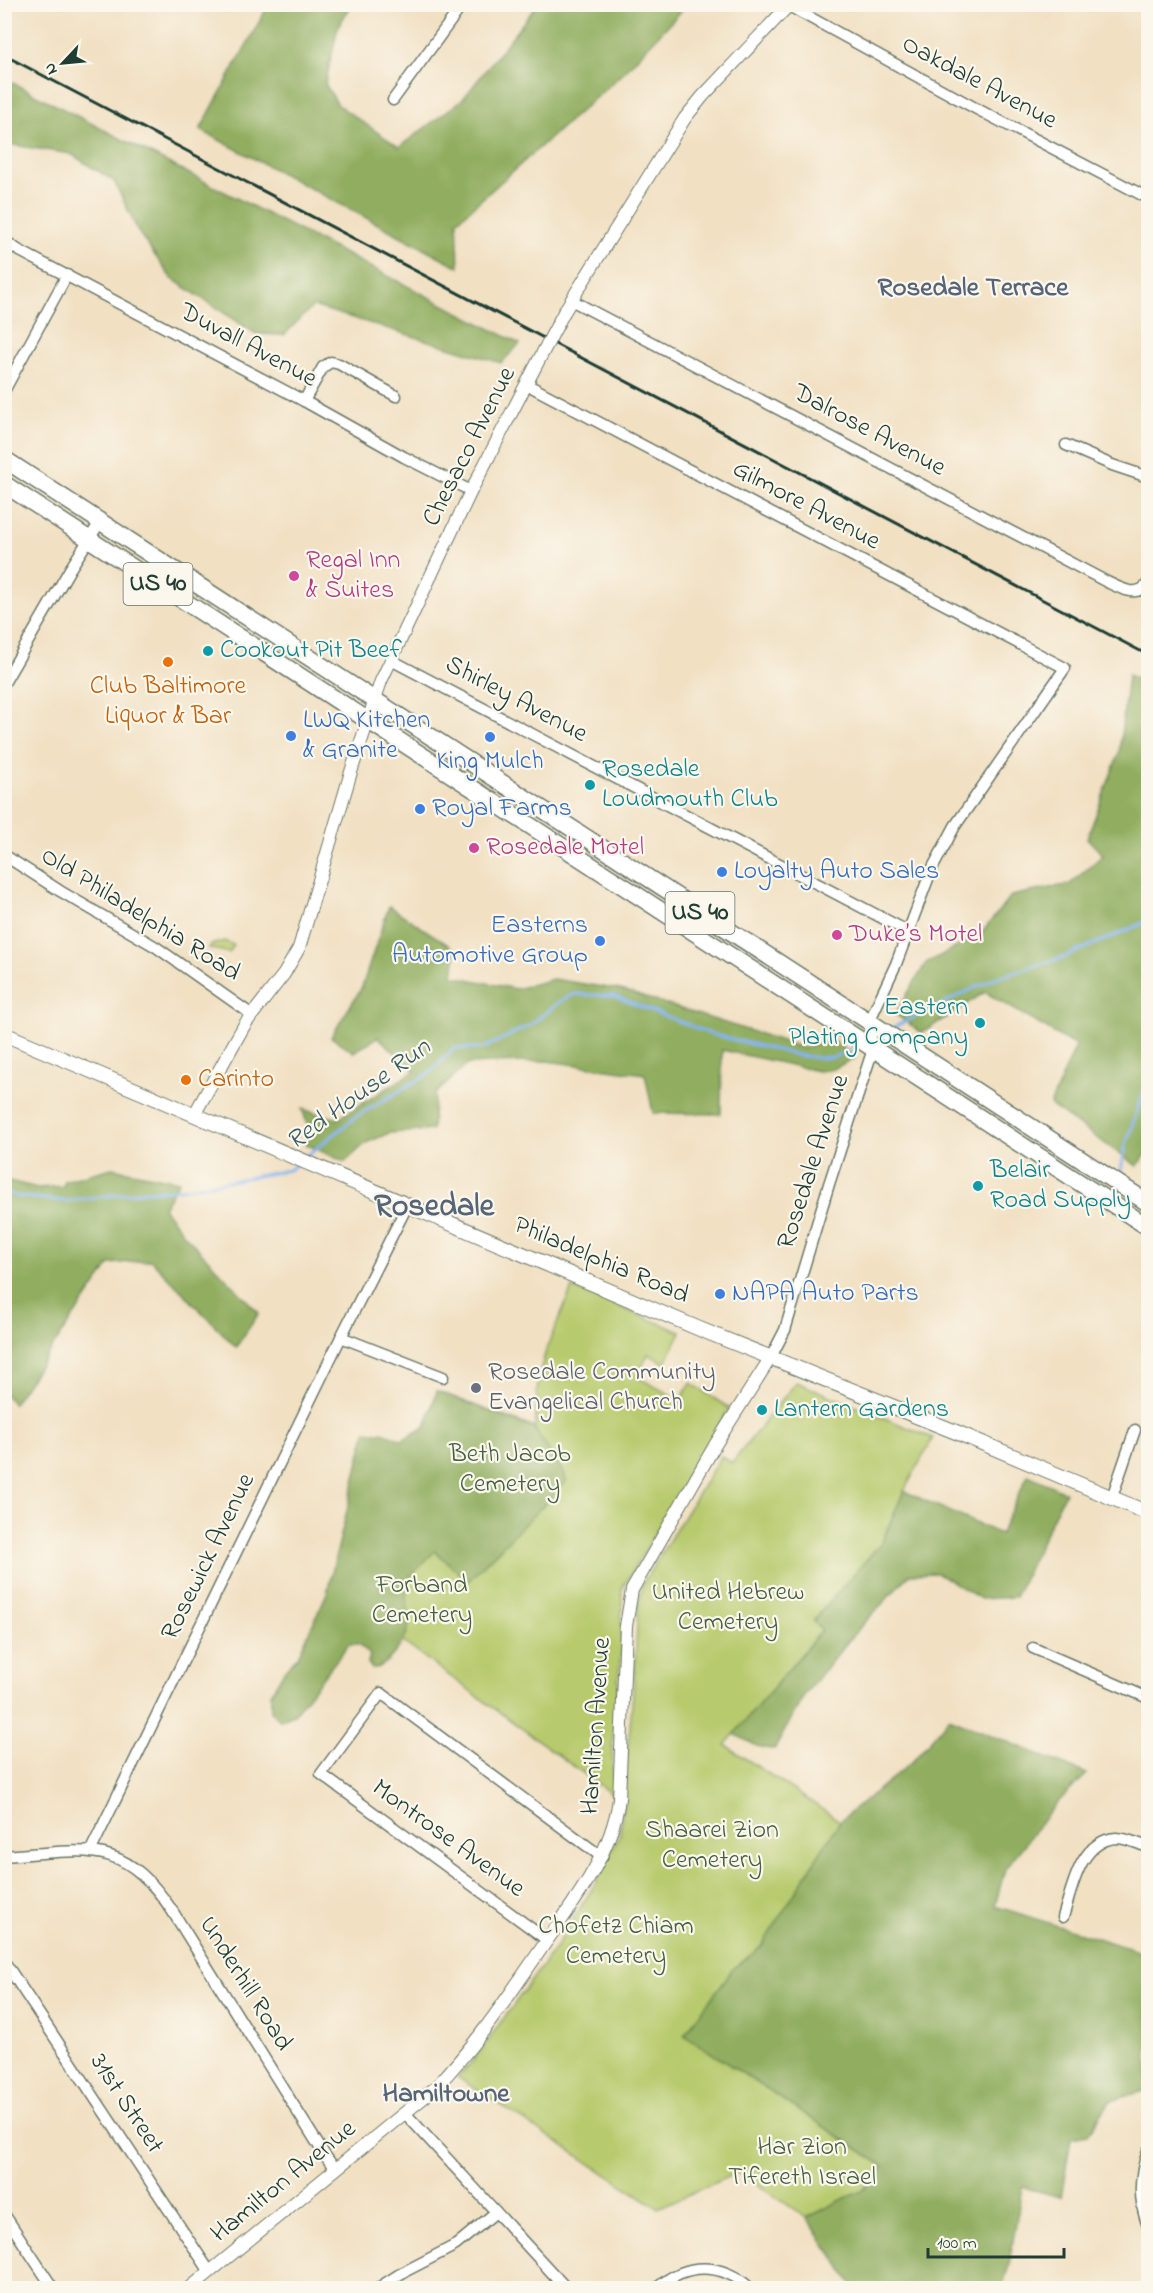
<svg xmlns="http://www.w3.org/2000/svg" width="1153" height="2293" font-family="'Indie Flower',sans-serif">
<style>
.green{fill:#b7ca6d;stroke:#6b8450;stroke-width:1.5}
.forest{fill:#91ae60;stroke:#58764a;stroke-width:1.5}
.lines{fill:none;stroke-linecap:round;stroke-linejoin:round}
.stream{stroke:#86b5f1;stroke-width:3}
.minor-casing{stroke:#687666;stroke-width:13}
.tertiary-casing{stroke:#687666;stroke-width:14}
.secondary-casing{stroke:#687666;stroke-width:16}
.trunk-casing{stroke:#687666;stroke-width:19}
.minor{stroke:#fff;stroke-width:10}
.tertiary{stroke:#fff;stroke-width:12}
.secondary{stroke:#fff;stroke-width:14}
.trunk{stroke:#fff;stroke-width:16}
.rail{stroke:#1f3d34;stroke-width:3}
.tertiary-bridge-casing{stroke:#687666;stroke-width:14;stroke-linecap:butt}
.tertiary-bridge{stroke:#fff;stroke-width:12}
.hotel-dot{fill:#d1479c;stroke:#fbf7ec;stroke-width:2}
.culture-dot{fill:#0f9aa8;stroke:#fbf7ec;stroke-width:2}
.food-dot{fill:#e8710a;stroke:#fbf7ec;stroke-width:2}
.shop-dot{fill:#3f7fe0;stroke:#fbf7ec;stroke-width:2}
.worship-dot{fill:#6b7280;stroke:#fbf7ec;stroke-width:2}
.labels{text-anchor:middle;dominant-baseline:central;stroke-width:4.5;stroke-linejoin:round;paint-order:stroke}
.shield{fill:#fbf7ec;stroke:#61756b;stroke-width:1.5}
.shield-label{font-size:24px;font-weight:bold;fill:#1f3d34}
.street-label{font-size:26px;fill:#1f3d34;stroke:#fbf7ec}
.hotel-label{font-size:26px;fill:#b23c85;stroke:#fbf7ec;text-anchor:start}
.culture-label{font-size:26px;fill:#0d838f;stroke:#fbf7ec;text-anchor:start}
.food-label{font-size:26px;fill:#c56008;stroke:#fbf7ec}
.shop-label{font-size:26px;fill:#366cbe;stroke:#fbf7ec;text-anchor:start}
.worship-label{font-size:26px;fill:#5b616d;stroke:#fbf7ec;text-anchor:start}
.park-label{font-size:26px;fill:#456042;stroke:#fbf7ec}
.neighbourhood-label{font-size:27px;font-weight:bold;fill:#556479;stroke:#fbf7ec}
.water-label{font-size:27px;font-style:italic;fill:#395b63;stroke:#fbf7ec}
.district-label{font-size:32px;font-weight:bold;fill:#556479;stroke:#fbf7ec}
</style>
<rect width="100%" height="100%" fill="#fbf7ec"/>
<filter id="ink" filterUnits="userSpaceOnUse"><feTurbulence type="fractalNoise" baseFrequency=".0167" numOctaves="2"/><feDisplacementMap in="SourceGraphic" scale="12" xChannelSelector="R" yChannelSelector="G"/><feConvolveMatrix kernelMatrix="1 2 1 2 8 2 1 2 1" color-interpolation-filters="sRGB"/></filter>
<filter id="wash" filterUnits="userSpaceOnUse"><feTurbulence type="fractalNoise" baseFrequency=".008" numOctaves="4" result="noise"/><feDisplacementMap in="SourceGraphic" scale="24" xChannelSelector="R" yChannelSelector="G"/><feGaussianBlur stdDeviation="1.35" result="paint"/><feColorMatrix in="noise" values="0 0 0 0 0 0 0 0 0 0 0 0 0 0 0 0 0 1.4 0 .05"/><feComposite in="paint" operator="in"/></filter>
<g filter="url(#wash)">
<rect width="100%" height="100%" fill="#f1e0c2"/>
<g class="green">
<path d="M224,941l10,4 -5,8 -20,-5 2,-3z"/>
<path d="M572,1288l109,44 -16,31 -17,-9 -11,23 43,23 11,-17 38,25 -107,181 -1,62 -9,96 1,48 -229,-167 53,-237 98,37 3,-50 9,-31z"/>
<path d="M796,1382l137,56 -29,53 -22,51 -69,79 9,9 -97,115 115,76 -26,47 -53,79 -28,22 -49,66 200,131 -19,22 -58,30 -68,-46 -81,36 -201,-131 15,-15 81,-111 44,-70 23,-47 14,-151 4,-76 5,-24 78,-127 11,7z"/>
</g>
<g class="forest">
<path d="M269,4l82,1 -13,22 -13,57 13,21 61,42 64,-48 74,-94h150l-65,69 -165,147 2,46 -259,-137z"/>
<path d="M5,79l515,265 -19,19 -188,-57 -29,29 -28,-1 -85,-56 -32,-45 -25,-52 -43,-27 -58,-9 -8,-6z"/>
<path d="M1128,675l20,9v468l-11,14 -87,-61 26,-59 -91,-54 -63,41 -27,-19 31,-51 54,-28 31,-39 59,-12 33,-29 -16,-17 32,-85z"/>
<path d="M389,906l67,44 -3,26 63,13 37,-10 68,11 183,58 27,-10 24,20 -22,11 -15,2 -96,-21 -1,64 -68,-1 -8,-39 -98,-13 -79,3 -33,30 -3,36 -43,3 -23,10 -21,19 -39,-18 2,-18 -6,-17 36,10 77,-48 -37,-34 -24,15 -23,-15 31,-50z"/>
<path d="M112,1168l67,13 -16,27 21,26 75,79 -23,34 -85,-87 -41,4 -97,140 -9,-11 1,-213 32,8 27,-2v-5z"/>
<path d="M437,1391l98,38 30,46 1,7 -98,99 -33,-30 -30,31c1,13 4,25 4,38 1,17 -20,46 -37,49l-4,-6 2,-8 -11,-11h-10l-55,70 -14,6 -9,-8v-19l13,-22 14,-15 29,-63 39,-161h17l19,8 23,-13z"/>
<path d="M1028,1475l37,17 -50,105 -34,2 -43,-26 -28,1 -57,61 -48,59 -31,56 -17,-4 -23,-12 88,-104 -9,-9 69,-79 22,-51 96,43z"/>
<path d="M949,1718l138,56 -32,31 -50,64 -10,37 153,48v136l-38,11 -22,34 -17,3 -10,59 -39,-10 -13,78 -7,23h-147l-48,-70 58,-30 19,-22 -200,-131 49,-66 28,-22 79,-126 72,-59z"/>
</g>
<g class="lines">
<g class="stream">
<path d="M894,1027l101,-49 69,-21 84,-36"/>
<path d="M304,1158l53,-42 73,-43 24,-25h30l48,-24 28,-23 15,-7 39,2 97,38 86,21 21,3 16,-1 22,-10"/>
<path d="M1121,1170l5,-26 22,-64"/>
<path d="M4,1191l11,5 51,5 81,-10 25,-1 64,-10 53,-10 8,-6"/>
</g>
</g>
</g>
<g filter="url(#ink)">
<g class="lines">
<defs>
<g id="minor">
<path d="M789,6l186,102 173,90"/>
<path d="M393,100l70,-96"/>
<path d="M4,240l14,10 286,151 100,56 67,34"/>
<path d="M571,300l536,282c13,6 31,17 41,1"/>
<path d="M526,384l539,284 -110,158 -24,45 -35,93 -27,58 4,27 -44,135 -44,146 -14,27"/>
<path d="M4,391l63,-116"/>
<path d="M304,401l19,-34 8,-5 8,2 57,32"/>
<path d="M1066,445l46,20 36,12"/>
<path d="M391,660l516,271"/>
<path d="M4,683l66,-114 30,-47"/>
<path d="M4,855l56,36 96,56 95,67"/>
<path d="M341,1337l102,40"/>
<path d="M1112,1497l23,-67"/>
<path d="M1033,1648l115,50"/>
<path d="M91,1850l250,-513 66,-131"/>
<path d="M4,1856c82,-5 118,-21 169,56l151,242 11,15"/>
<path d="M1063,1917c9,-27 16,-76 53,-79 11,0 22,6 32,9"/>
<path d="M547,1940l-226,-166 60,-81 221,164"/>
<path d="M4,1961l206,311"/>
<path d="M405,2113l161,175"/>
<path d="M1148,2151c-9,25 -10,50 0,75"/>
<path d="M4,2214l49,74"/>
<path d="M378,2288l22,-14 56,-29 40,-33"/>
<path d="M657,2288c29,-26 64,-26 93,0"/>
</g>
<g id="tertiary">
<path d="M564,312l121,-194 18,-22 87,-92"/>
<path d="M194,1115l51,-91 39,-50 15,-26 52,-176 30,-91 90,-190 59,-114"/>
<path d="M190,2288l244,-199c42,-44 71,-88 105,-137 33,-48 72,-95 80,-153l7,-173 6,-36 83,-145 56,-88"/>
</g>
<path id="secondary" d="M4,1034l698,296 254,102 192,81"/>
<g id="trunk">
<path d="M4,459l1144,744"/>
<path d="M4,484l1144,743"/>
</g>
</defs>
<use href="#minor" class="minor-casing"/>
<use href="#tertiary" class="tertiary-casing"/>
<use href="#secondary" class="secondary-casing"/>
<use href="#trunk" class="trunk-casing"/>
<use href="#minor" class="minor"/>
<use href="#tertiary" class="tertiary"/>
<use href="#secondary" class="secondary"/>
<use href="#trunk" class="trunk"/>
<path class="rail" d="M4,55l1144,600"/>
<defs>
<path id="tertiary-bridge" d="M530,377l34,-65"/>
</defs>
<use href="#tertiary-bridge" class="tertiary-bridge-casing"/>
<use href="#tertiary-bridge" class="tertiary-bridge"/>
</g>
</g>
<g class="hotel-dot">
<circle cx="294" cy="576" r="6"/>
<circle cx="474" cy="848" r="6"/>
<circle cx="837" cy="935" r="6"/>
</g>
<g class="culture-dot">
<circle cx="208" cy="651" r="6"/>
<circle cx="590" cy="785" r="6"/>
<circle cx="980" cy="1023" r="6"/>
<circle cx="978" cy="1186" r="6"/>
<circle cx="762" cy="1410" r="6"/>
</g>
<g class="food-dot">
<circle cx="168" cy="662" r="6"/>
<circle cx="186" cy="1080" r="6"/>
</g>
<g class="shop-dot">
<circle cx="291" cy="736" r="6"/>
<circle cx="490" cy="737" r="6"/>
<circle cx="420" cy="809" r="6"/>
<circle cx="722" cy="872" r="6"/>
<circle cx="600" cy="941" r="6"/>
<circle cx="720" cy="1294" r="6"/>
</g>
<circle class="worship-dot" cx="476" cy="1388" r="6"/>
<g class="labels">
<g class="shield">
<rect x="123.5" y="563" width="69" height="42" rx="4.5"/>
<rect x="665.5" y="892" width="69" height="42" rx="4.5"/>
</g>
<g class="shield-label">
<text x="158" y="584">US 40</text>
<text x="700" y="913">US 40</text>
</g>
<g class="street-label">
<text transform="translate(979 83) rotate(28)">Oakdale Avenue</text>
<text transform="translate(248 346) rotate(28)">Duvall Avenue</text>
<text transform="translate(869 431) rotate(28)">Dalrose Avenue</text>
<text transform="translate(470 447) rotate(-63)">Chesaco Avenue</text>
<text transform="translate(806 506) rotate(28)">Gilmore Avenue</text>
<text transform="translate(516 700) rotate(28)">Shirley Avenue</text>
<text transform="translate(140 915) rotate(32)">Old Philadelphia Road</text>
<text transform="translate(814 1162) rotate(-72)">Rosedale Avenue</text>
<text transform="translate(601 1261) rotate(23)">Philadelphia Road</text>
<text transform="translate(209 1557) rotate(-64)">Rosewick Avenue</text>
<text transform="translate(597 1726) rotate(-86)">Hamilton Avenue</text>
<text transform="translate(448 1839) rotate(36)">Montrose Avenue</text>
<text transform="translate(245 1984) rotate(58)">Underhill Road</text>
<text transform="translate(126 2104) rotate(57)">31st Street</text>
<text transform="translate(284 2182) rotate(-39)">Hamilton Avenue</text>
</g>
<g class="hotel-label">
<text x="306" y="561">Regal Inn<tspan x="306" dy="30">&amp; Suites</tspan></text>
<text x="486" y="848">Rosedale Motel</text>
<text x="849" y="935">Duke’s Motel</text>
</g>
<g class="culture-label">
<text x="220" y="651">Cookout Pit Beef</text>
<text x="602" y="770">Rosedale<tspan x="602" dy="30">Loudmouth Club</tspan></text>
<text x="968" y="1008" text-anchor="end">Eastern<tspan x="968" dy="30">Plating Company</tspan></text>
<text x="990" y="1171">Belair<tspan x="990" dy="30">Road Supply</tspan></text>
<text x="774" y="1410">Lantern Gardens</text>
</g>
<g class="food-label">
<text x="168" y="687">Club Baltimore<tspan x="168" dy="30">Liquor &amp; Bar</tspan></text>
<text x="198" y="1080" text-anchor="start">Carinto</text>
</g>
<g class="shop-label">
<text x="303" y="721">LWQ Kitchen<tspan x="303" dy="30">&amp; Granite</tspan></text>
<text x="490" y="762" text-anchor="middle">King Mulch</text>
<text x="432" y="809">Royal Farms</text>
<text x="734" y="872">Loyalty Auto Sales</text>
<text x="588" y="926" text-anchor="end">Easterns<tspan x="588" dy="30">Automotive Group</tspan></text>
<text x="732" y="1294">NAPA Auto Parts</text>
</g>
<g class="worship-label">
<text x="488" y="1373">Rosedale Community<tspan x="488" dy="30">Evangelical Church</tspan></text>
</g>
<g class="park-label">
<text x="510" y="1455">Beth Jacob<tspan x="510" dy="30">Cemetery</tspan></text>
<text x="422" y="1586">Forband<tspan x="422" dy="30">Cemetery</tspan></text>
<text x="728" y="1593">United Hebrew<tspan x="728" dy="30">Cemetery</tspan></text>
<text x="712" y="1831">Shaarei Zion<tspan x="712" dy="30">Cemetery</tspan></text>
<text x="616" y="1927">Chofetz Chiam<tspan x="616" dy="30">Cemetery</tspan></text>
<text x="802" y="2148">Har Zion<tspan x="802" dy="30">Tifereth Israel</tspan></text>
</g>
<g class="neighbourhood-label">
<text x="973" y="288">Rosedale Terrace</text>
<text x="446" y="2094">Hamiltowne</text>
</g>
<g class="water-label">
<text transform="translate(359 1095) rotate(-36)">Red House Run</text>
</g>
<g class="district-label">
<text x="434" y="1207">Rosedale</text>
</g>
</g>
<rect width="1153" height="2293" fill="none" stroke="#fbf7ec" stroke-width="24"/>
<g transform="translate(63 63) rotate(244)" stroke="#fbf7ec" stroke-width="4.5" paint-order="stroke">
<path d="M0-4.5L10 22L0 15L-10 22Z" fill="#1f3d34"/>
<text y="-9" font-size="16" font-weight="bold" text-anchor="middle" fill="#1f3d34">N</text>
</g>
<path d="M928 2248v9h136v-9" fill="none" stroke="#1f3d34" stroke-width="3"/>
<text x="937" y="2248" font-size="18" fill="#1f3d34" stroke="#fbf7ec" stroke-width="4.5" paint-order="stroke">100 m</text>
</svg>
